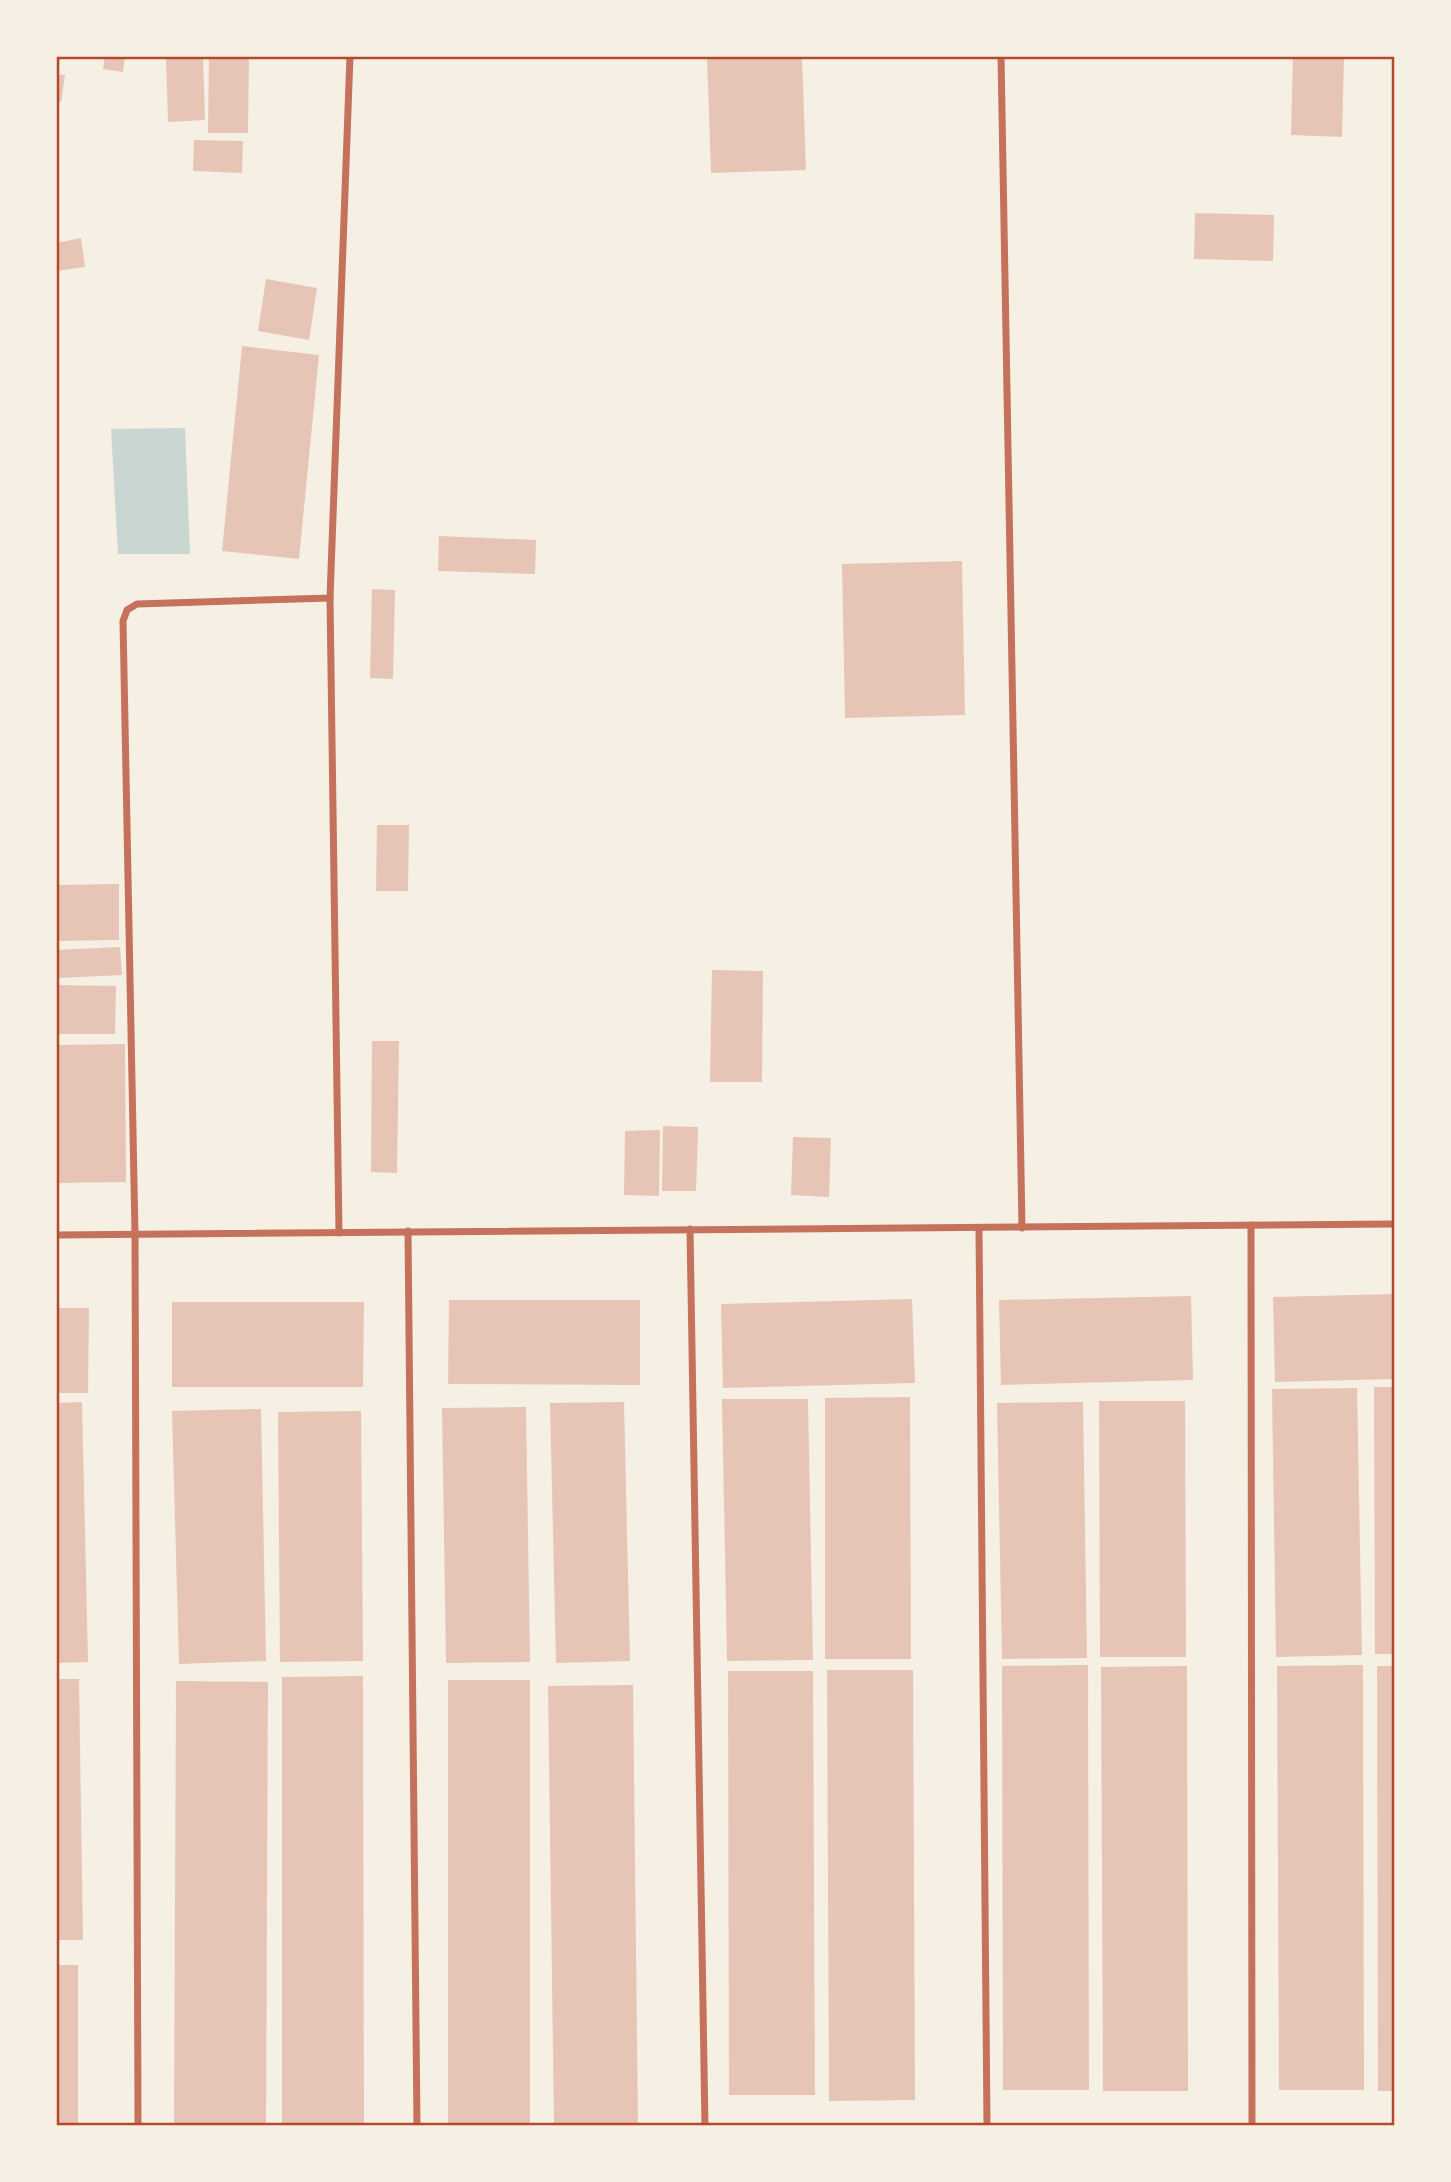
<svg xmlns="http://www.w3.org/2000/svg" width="1451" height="2182" font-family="Jost,sans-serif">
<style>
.water{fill:#c9d6d2}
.building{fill:#e6c5b7}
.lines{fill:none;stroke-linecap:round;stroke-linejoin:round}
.minor{stroke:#c5725c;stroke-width:7}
.neatline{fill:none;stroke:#b5482f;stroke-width:2.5}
</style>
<rect width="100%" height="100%" fill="#f6efe4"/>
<path class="water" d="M185,428l5,126h-72l-7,-125z"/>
<g class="building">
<path d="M56,56h4l-1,14h-3z"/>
<path d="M105,56h20l-2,16 -20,-3z"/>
<path d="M166,56h37l2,64 -37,2z"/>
<path d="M209,56h40l-1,77h-40z"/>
<path d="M707,56h95l4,114 -95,3z"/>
<path d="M1293,56h51l-2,81 -51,-2z"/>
<path d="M56,74l9,1 -4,27h-5z"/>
<path d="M194,140l49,1 -1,32 -49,-2z"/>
<path d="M1195,213l79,2 -1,46 -79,-2z"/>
<path d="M81,238l4,29 -29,4v-28z"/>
<path d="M266,279l51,9 -8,52 -51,-9z"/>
<path d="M242,346l77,9 -20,204 -77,-8z"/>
<path d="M439,536l97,4 -1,34 -97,-3z"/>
<path d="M962,561l3,154 -120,3 -3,-154z"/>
<path d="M372,589l23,1 -2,89 -23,-1z"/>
<path d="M377,825h32l-1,66h-32z"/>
<path d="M119,884v56l-63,1v-56z"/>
<path d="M120,947l2,28 -64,3 -1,-28z"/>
<path d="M712,970l51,1 -1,111h-52z"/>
<path d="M57,985l59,1 -1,48h-58z"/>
<path d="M372,1041h27l-2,132 -26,-1z"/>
<path d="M125,1044l1,138 -68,1 -2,-138z"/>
<path d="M663,1126l35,1 -2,64h-34z"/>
<path d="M660,1130l-1,66 -35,-1 1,-64z"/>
<path d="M793,1137l38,1 -2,59 -38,-2z"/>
<path d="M1395,1294v85l-120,3 -2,-85z"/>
<path d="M1191,1296l2,84 -192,5 -2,-85z"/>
<path d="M912,1299l3,84 -192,5 -2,-84z"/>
<path d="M449,1300h191v85l-192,-1z"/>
<path d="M172,1302h192l-1,85h-191z"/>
<path d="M56,1308h33l-1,85h-32z"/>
<path d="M1374,1387h21v267h-20z"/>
<path d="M1357,1388l5,267 -86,2 -4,-268z"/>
<path d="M910,1397l1,262h-86v-261z"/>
<path d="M722,1399h86l5,261 -86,1z"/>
<path d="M1099,1401h86l1,256h-86z"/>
<path d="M82,1402l6,260 -32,1v-260z"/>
<path d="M624,1402l6,259 -74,2 -6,-260z"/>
<path d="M1083,1402l4,256 -85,1 -5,-256z"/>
<path d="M526,1407l4,255 -84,1 -4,-255z"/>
<path d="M261,1409l5,252 -87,3 -7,-253z"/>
<path d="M361,1411l2,250 -83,1 -2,-250z"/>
<path d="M1088,1665l1,425h-86l-1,-424z"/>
<path d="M1363,1665l1,425h-85l-2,-424z"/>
<path d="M1187,1666l1,425h-85l-2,-424z"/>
<path d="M1377,1666h18v425h-17z"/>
<path d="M827,1670h86l2,430 -86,1z"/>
<path d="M728,1671h85l2,424h-86z"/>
<path d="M363,1676l1,450h-82v-449z"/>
<path d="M56,1679h23l4,261h-27z"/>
<rect x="448" y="1680" width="82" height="446"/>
<path d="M176,1681l92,1 -2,444h-92z"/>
<path d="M633,1685l5,441h-84l-6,-440z"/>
<rect x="56" y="1965" width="22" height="161"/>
</g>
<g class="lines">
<g class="minor">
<path d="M1001,56l21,1172"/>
<path d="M330,598l9,635"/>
<path d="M1251,1225l1,901"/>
<path d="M690,1229l15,897"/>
<path d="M979,1229l8,897"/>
<path d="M408,1231l9,895"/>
<path d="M56,1235l1339,-11"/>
<path d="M138,2126l-3,-892 -12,-613 4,-11 10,-6 193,-6 20,-542"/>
</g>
</g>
<rect width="1451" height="2182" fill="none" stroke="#f6efe4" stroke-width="116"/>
<rect x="58" y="58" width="1335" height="2066" class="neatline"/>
</svg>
